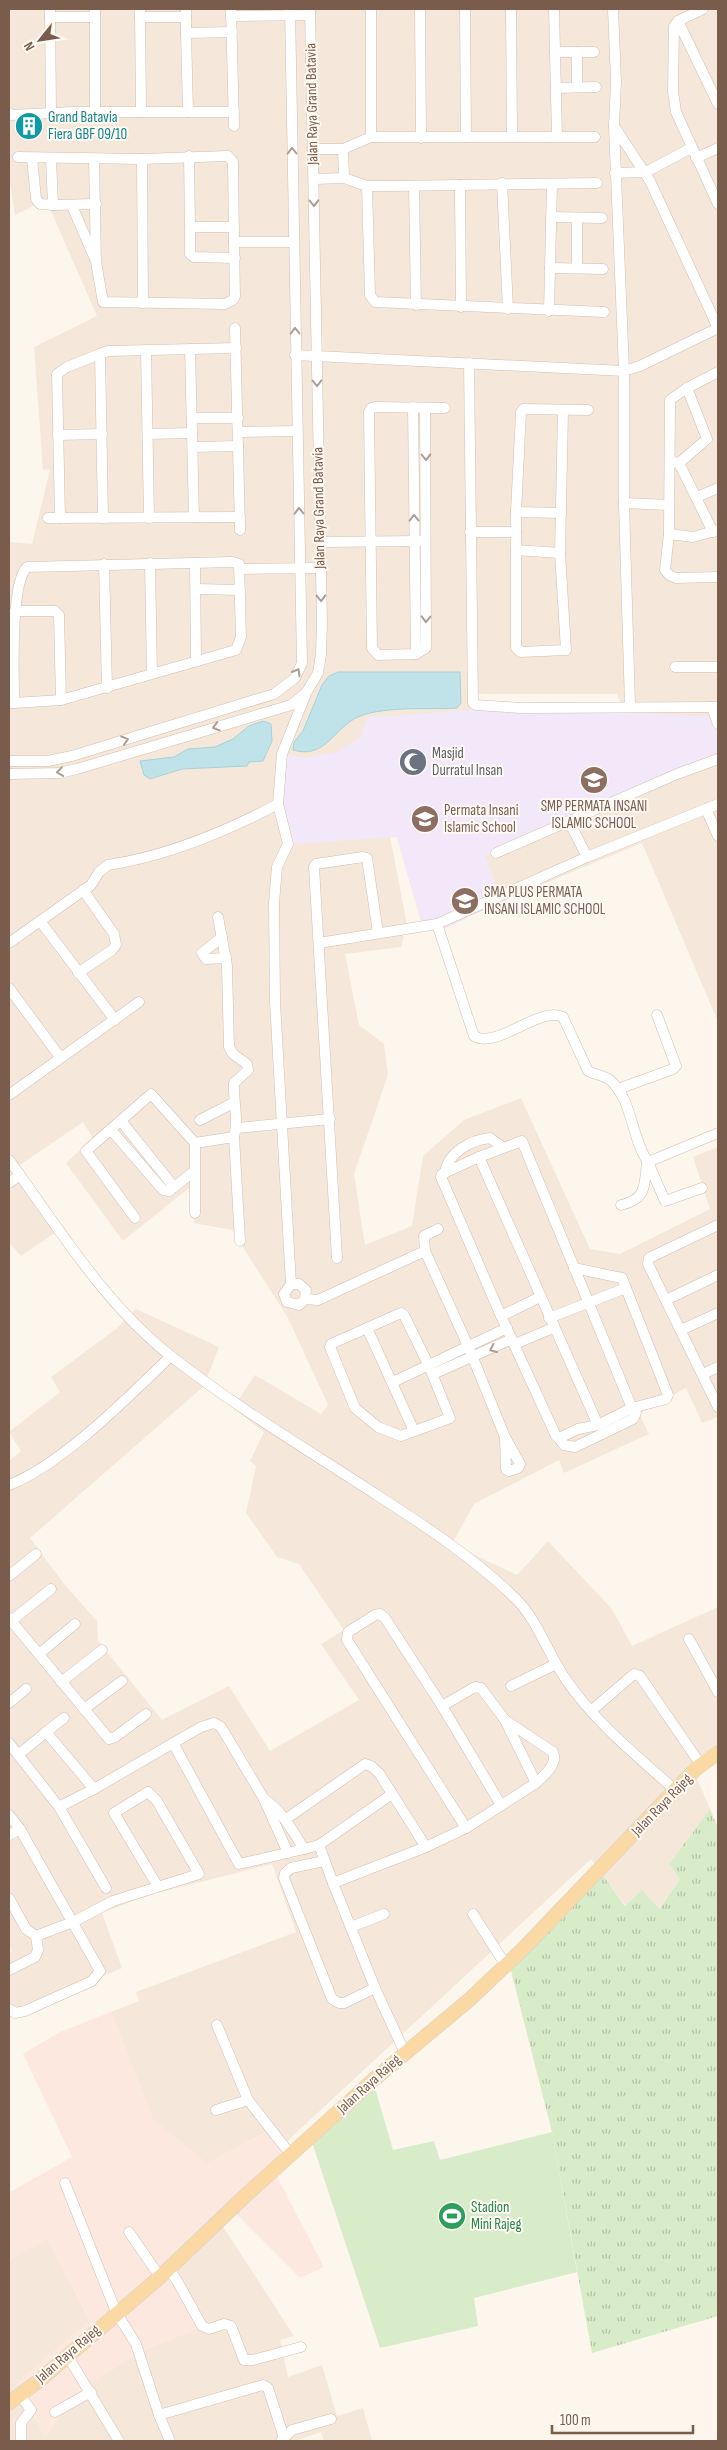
<svg xmlns="http://www.w3.org/2000/svg" width="727" height="2450" font-family="'Sofia Sans Condensed',sans-serif">
<style>
.residential{fill:#f5e8da;fill-rule:evenodd}
.commercial{fill:#fde8e0}
.education{fill:#f3e8fa}
.grass{fill:url(#grass-tufts)}
.garden{fill:#d8ecc9}
.water{fill:#bfe3e8;stroke:#a5d3da}
.lines{fill:none;stroke-linecap:round;stroke-linejoin:round}
.minor-casing{stroke:#d1beb0;stroke-width:11}
.major-casing{stroke:#dad1cd;stroke-width:15}
.minor{stroke:#fff;stroke-width:10}
.major{stroke:#fbd9a5;stroke-width:14}
.oneway{stroke:#af9d94}
.labels{text-anchor:middle;dominant-baseline:central;stroke-width:4;stroke-linejoin:round;paint-order:stroke}
.street-label{font-size:15px;fill:#7a5c4d;stroke:#fffaf3}
.culture-label{font-size:15px;fill:#0d838f;stroke:#fffaf3;text-anchor:start}
.worship-label{font-size:15px;fill:#5b616d;stroke:#fffaf3;text-anchor:start}
.education-label{font-size:15px;fill:#785e54;stroke:#fffaf3;text-anchor:start}
.leisure-label{font-size:15px;fill:#27864d;stroke:#fffaf3;text-anchor:start}
</style>
<defs>
<pattern id="grass-tufts" width="24" height="20" patternUnits="userSpaceOnUse" patternTransform="scale(1.25)"><rect width="24" height="20" fill="#d8ecc9"/><path d="M3 7l-1-3M5 7V3M7 7l1-3M15 17l-1-3M17 17v-4M19 17l1-3" fill="none" stroke="#b4c2a5"/></pattern>
</defs>
<rect width="100%" height="100%" fill="#fdf6ec"/>
<g class="residential">
<path d="M9,9h709v1013l-76,-179 -140,58 -62,30 -18,-6 -25,-88h-7l17,87 -6,23 -56,7 14,71 25,19 4,31 -34,99 11,71 47,-19 11,-70 41,-36 57,-22 69,151 30,5 90,-45 -17,-52 25,-10v270l-16,6 -16,-35 -47,25 10,21 -85,39 -5,-13 -85,44 -22,40 65,31 31,-34 64,68 20,37 86,-39v152l-24,12 16,38 -41,55 11,15 -22,30 -32,-3 -35,-47 -308,286 -19,-12 -57,31 -54,-44 -42,-108 28,-11 -3,-9 160,-60 -24,-68 -123,31 -47,18 20,55 -113,50v-65l3,-2 -3,-6v-484l12,-10 -12,-19 51,-40 -9,-15 65,-48 20,-20 83,38 -15,39 -174,152 35,47 32,36 1,20 64,79 67,-34 41,65 89,-51 -38,-56 23,-14 -45,-66 -22,-7 -31,-44 10,-47 -6,-5 14,-29 -31,-24 22,-33 66,39 7,-9 -40,-87 -56,-88 -38,-7 -5,-35 -66,53 -57,-78 27,-25 -10,-16 -69,47 48,59 -41,28 -12,-14v-700l23,2 18,-75 -7,1 -9,-123 63,-31 -51,-116 -31,15 -6,-40zM474,694h143l7,19 -147,-4z"/>
<path d="M222,2225l72,111 -14,4 8,37 34,-12 15,51 26,-8 9,33h-48l-3,-9 -27,9h-285v-180l38,-23 43,83 -74,63 29,52 35,-46 58,-37 33,-79z"/>
</g>
<path class="commercial" d="M111,2012l42,107 54,44 57,-30 19,12 -9,26 50,96 -24,11 -64,-64 -65,60 32,53 -65,26 -58,37 -35,46 -29,-52 74,-64 -43,-81 -38,22v-71l1,2 62,-35 -49,-103 37,-22z"/>
<path class="education" d="M477,709l241,7v40l-233,100 17,45 -62,30 -18,-6 -25,-88 -109,7 -8,-26 2,-64 23,4 32,-6 23,-14 8,-22h29z"/>
<path class="grass" d="M710,1809l8,19v488l-126,37 -40,-221 -43,-169 93,-89 23,32 17,-16 17,19 21,-30 -11,-15z"/>
<path class="garden" d="M375,2088l18,62 41,-9 6,19 112,-28 25,140 -103,26 4,28 -98,22 -68,-206z"/>
<g class="water">
<path d="M338,672h122l1,31 -4,5c-29,2 -78,-3 -103,11 -22,13 -30,40 -61,31l1,-8 9,-11 19,-46 7,-9z"/>
<path d="M263,721l8,3 1,17 -9,20 -14,1 -2,4 -65,3 -32,10 -6,-4 -4,-14 34,-4 14,-8 27,-2 18,-8 16,-13z"/>
</g>
<g class="lines">
<defs>
<g id="minor">
<path d="M50,9l1,104"/>
<path d="M140,9l1,103"/>
<path d="M186,9v24"/>
<path d="M231,9l3,117"/>
<path d="M420,9l1,129"/>
<path d="M465,9l1,128"/>
<path d="M511,9l1,127"/>
<path d="M554,9l3,127"/>
<path d="M703,9l-25,12 -4,5 -1,65 3,21 42,92"/>
<path d="M231,16l79,-1"/>
<path d="M50,17h45"/>
<path d="M140,17h46"/>
<path d="M678,21l40,83"/>
<path d="M555,52h39"/>
<path d="M577,52v35"/>
<path d="M556,88l40,-1"/>
<path d="M95,112v-103"/>
<path d="M188,112h46"/>
<path d="M9,113l3,2 61,-3h115l-2,-79 46,-1"/>
<path d="M614,126l36,55 68,147"/>
<path d="M371,137v-128"/>
<path d="M313,149h30"/>
<path d="M189,156l1,71h44"/>
<path d="M18,157l124,2 86,-3 5,6 1,80"/>
<path d="M32,158l4,41 4,5 13,1"/>
<path d="M51,158l2,47 43,-1"/>
<path d="M696,158l22,-10"/>
<path d="M94,159l2,103 7,40 122,2 8,-4 2,-4 -1,-54h59"/>
<path d="M142,159l1,144"/>
<path d="M615,173l31,-1 45,-24"/>
<path d="M344,178l-1,-29 28,-12h224"/>
<path d="M314,179l30,-1 23,8h25l205,-3"/>
<path d="M502,183l6,126"/>
<path d="M460,185l1,122"/>
<path d="M367,186l3,109 5,7 229,10"/>
<path d="M414,186l2,119"/>
<path d="M72,206l23,53"/>
<path d="M551,217l51,1"/>
<path d="M190,227v27l4,3 41,1"/>
<path d="M550,268l53,1"/>
<path d="M577,268v-50"/>
<path d="M549,311l3,-127"/>
<path d="M235,328l5,202"/>
<path d="M190,349l4,168"/>
<path d="M146,350l3,168"/>
<path d="M295,355l329,16 -10,-245 2,-45 -3,-72"/>
<path d="M469,363l4,340 3,2 45,3 197,-1"/>
<path d="M718,372l-31,16 -17,12 -1,134 -4,36 4,5 7,3 42,-1"/>
<path d="M413,407l3,247"/>
<path d="M425,408l1,240 -10,6 -38,1 -6,-7 -3,-236 2,-4 4,-1 70,1"/>
<path d="M192,418h46"/>
<path d="M238,432l58,-1"/>
<path d="M148,434l44,-1"/>
<path d="M58,435l44,-1"/>
<path d="M193,447l45,-1"/>
<path d="M673,462l6,1 34,69"/>
<path d="M679,463l28,-24 -20,-51"/>
<path d="M697,497l21,-9"/>
<path d="M624,503l45,2"/>
<path d="M561,513l-45,-1 5,-100 2,-3 65,1"/>
<path d="M48,518l192,-1"/>
<path d="M60,518l-3,-144 10,-7 33,-13"/>
<path d="M103,518l-3,-164 8,-3 128,-3"/>
<path d="M470,532h46v18l44,3 3,-142"/>
<path d="M516,532v-20"/>
<path d="M669,534l24,3 25,-7"/>
<path d="M321,542l99,-1"/>
<path d="M516,550v98l5,4 45,-2 -6,-97"/>
<path d="M150,563l2,110"/>
<path d="M195,563l1,98"/>
<path d="M104,564l3,124"/>
<path d="M240,569l80,-1"/>
<path d="M196,589l44,1"/>
<path d="M15,611h40l4,4 2,85"/>
<path d="M675,667h43"/>
<path d="M9,703h5l47,-3 175,-50 5,-13 -2,-73 -6,-2 -206,5c-17,17 -13,109 -13,136"/>
<path d="M630,706l-6,-203v-132l16,-5 78,-38"/>
<path d="M712,707l6,17"/>
<path d="M9,761h39l24,-5 202,-62 21,-16 7,-15 -12,-654"/>
<path d="M9,774l50,-1 18,-4 214,-64 15,-12 12,-20 3,-19 1,-31 -12,-614"/>
<path d="M706,809l12,27"/>
<path d="M569,821l18,36"/>
<path d="M496,853l181,-79 41,-15"/>
<path d="M218,917l9,49 2,81 4,7 14,10 1,6 -14,13c-1,17 5,37 0,54l6,104"/>
<path d="M40,921l75,99"/>
<path d="M437,924l150,-67 131,-53"/>
<path d="M222,937l-20,16 4,6 20,-1"/>
<path d="M9,943l82,-58 8,-13 9,-7c60,-9 117,-33 170,-61"/>
<path d="M319,943l118,-19 37,112c23,14 66,-31 89,-19l25,54c7,4 16,4 22,9 23,20 21,58 38,82l70,-29"/>
<path d="M78,973l34,-23 4,-5 -2,-11 -31,-44"/>
<path d="M9,988l51,69"/>
<path d="M618,1089l55,-20 3,-3 -19,-51"/>
<path d="M9,1095l130,-93"/>
<path d="M200,1120l33,-17"/>
<path d="M121,1121l53,66"/>
<path d="M237,1128l93,-9"/>
<path d="M111,1130l52,60 6,1 24,-19"/>
<path d="M195,1143l39,-6"/>
<path d="M479,1157l119,268 -20,4 -19,9 -3,-2 -55,-120 -60,-139 1,-3z"/>
<path d="M479,1157l43,-16 110,267"/>
<path d="M9,1160c50,68 95,144 163,197 64,50 136,93 205,138 48,31 97,63 138,103 23,22 33,57 52,83 29,42 70,75 108,109"/>
<path d="M648,1162l17,39 37,-13"/>
<path d="M445,1173c3,-21 26,-33 45,-35l12,9"/>
<path d="M9,1183l11,-8"/>
<path d="M621,1205c26,-6 23,-19 26,-42"/>
<path d="M135,1218l-49,-67 65,-57 44,49v70"/>
<path d="M718,1225l-69,33 -1,6 70,143"/>
<path d="M438,1229l-14,7 1,15 44,97 36,89 15,27 -2,4 -9,3 -3,-2 -1,-32"/>
<path d="M337,1258l-23,-391 2,-3 47,-7 4,1 11,75"/>
<path d="M574,1268l48,10 46,117 -2,4 -34,9 -34,17"/>
<path d="M291,1284h8l7,6 -1,9 -6,6 -12,-3 -3,-8 7,-10 -16,-282 -1,-99 3,-36 11,-23 -10,-40 4,-50 23,-58"/>
<path d="M305,1299l13,1 107,-49"/>
<path d="M666,1300l52,-25"/>
<path d="M401,1313l3,2 25,51 21,52 -49,18 -23,-9 -23,-19 -25,-61 1,-3z"/>
<path d="M501,1316l39,-19"/>
<path d="M549,1318l77,-30"/>
<path d="M367,1328l47,103"/>
<path d="M681,1330l37,-17"/>
<path d="M515,1344l38,-16"/>
<path d="M433,1374l79,-35"/>
<path d="M703,1374l15,-7"/>
<path d="M393,1382l114,-54"/>
<path d="M559,1438l5,7 11,2 58,-28 3,-6 -2,-6"/>
<path d="M9,1485c54,-21 119,-88 162,-129"/>
<path d="M9,1576l27,-22"/>
<path d="M9,1618l100,121 6,-2 31,-23"/>
<path d="M11,1621l40,-32"/>
<path d="M689,1639l29,53"/>
<path d="M39,1654l36,-30"/>
<path d="M61,1682l41,-32"/>
<path d="M511,1686l45,-22"/>
<path d="M9,1703l17,-14"/>
<path d="M84,1709l38,-28"/>
<path d="M591,1711l43,-37 6,2 61,89"/>
<path d="M505,1720l48,32c5,13 -9,23 -17,31"/>
<path d="M46,1732l18,-14"/>
<path d="M9,1743l50,64 47,81"/>
<path d="M173,1743l66,121 65,-15"/>
<path d="M18,1755l28,-23 48,57 107,-62 13,-4 7,4 43,72 24,54"/>
<path d="M264,1799c19,13 28,31 40,50l15,-4 14,38"/>
<path d="M59,1807l35,-18"/>
<path d="M9,1815l11,14 80,142 -8,10 -67,30 -10,2 -6,-4"/>
<path d="M286,1819l79,-55 6,2 8,7 47,74"/>
<path d="M466,1828l-119,-188 1,-8 27,-17 5,-1 5,4 57,88 59,99"/>
<path d="M9,1835l11,-6"/>
<path d="M319,1845l73,-51"/>
<path d="M324,1861l-33,7 -6,5 -1,5 48,121 7,4h5l31,-15"/>
<path d="M9,1898l17,31 10,7 37,-14 40,-21 86,-27 -42,-73 -9,-9 -34,21 43,72"/>
<path d="M473,1914l32,50"/>
<path d="M351,1927l33,-13"/>
<path d="M9,1970l26,-13 3,-7 -2,-14"/>
<path d="M217,2025l31,75 43,55"/>
<path d="M405,2053l-30,-65 -42,-105 93,-36 40,-19 70,-45 -31,-63 -24,-32 -6,-1 -33,19"/>
<path d="M216,2110l32,-10"/>
<path d="M65,2183l51,129 20,32 23,71 11,26"/>
<path d="M129,2232l31,45"/>
<path d="M168,2268l8,11 26,47 7,3 15,-5 7,2 13,34h9l48,-13"/>
<path d="M67,2355l52,86"/>
<path d="M19,2394l12,16 -10,13v18"/>
<path d="M55,2412l36,-20"/>
<path d="M159,2415l104,-30 5,3 17,53"/>
<path d="M281,2441l11,-11 39,-11"/>
</g>
<path id="major" d="M9,2403l32,-24 119,-102 86,-82 126,-114 97,-81 54,-51 152,-159 22,-22 21,-15"/>
</defs>
<use href="#minor" class="minor-casing"/>
<use href="#major" class="major-casing"/>
<use href="#minor" class="minor"/>
<use href="#major" class="major"/>
</g>
<defs><path id="oneway-chevron" d="M-2-3.5L2.5 0L-2 3.5" fill="none" stroke-width="1.6" stroke-linecap="round" stroke-linejoin="round" transform="scale(1.25)"/></defs>
<g class="oneway">
<use href="#oneway-chevron" transform="translate(292 151) rotate(-91)"/>
<use href="#oneway-chevron" transform="translate(314 203) rotate(89)"/>
<use href="#oneway-chevron" transform="translate(295 331) rotate(-91)"/>
<use href="#oneway-chevron" transform="translate(317 383) rotate(89)"/>
<use href="#oneway-chevron" transform="translate(426 457) rotate(89)"/>
<use href="#oneway-chevron" transform="translate(299 511) rotate(-92)"/>
<use href="#oneway-chevron" transform="translate(414 518) rotate(-91)"/>
<use href="#oneway-chevron" transform="translate(321 598) rotate(88)"/>
<use href="#oneway-chevron" transform="translate(426 619) rotate(91)"/>
<use href="#oneway-chevron" transform="translate(297 672) rotate(-60)"/>
<use href="#oneway-chevron" transform="translate(216 727) rotate(164)"/>
<use href="#oneway-chevron" transform="translate(125 740) rotate(-17)"/>
<use href="#oneway-chevron" transform="translate(60 772) rotate(172)"/>
<use href="#oneway-chevron" transform="translate(493 1349) rotate(155)"/>
</g>
<defs>
<symbol id="building-disc" viewBox="-11 -11 22 22"><circle r="9.5" fill="#0f9aa8" stroke="#fffaf3"/><path d="M-4-6H4V6H1V3H-1V6H-4ZM-2.5-4.3h1.7v1.8h-1.7ZM.8-4.3h1.7v1.8H.8ZM-2.5-1h1.7V.8h-1.7ZM.8-1h1.7V.8H.8Z" fill="#fff"/></symbol>
<symbol id="mosque-disc" viewBox="-11 -11 22 22"><circle r="9.5" fill="#6b7280" stroke="#fffaf3"/><path d="M3.5-4.9A6 6 0 1 0 3.5 4.9A5 5 0 1 1 3.5-4.9Z" fill="#fff"/></symbol>
<symbol id="school-disc" viewBox="-11 -11 22 22"><circle r="9.5" fill="#8d6e63" stroke="#fffaf3"/><path d="M0-5L7-2L0 1L-7-2ZM-4 1L0 2.5L4 1V4Q0 6-4 4Z" fill="#fff"/></symbol>
<symbol id="stadium-disc" viewBox="-11 -11 22 22"><circle r="9.5" fill="#2e9e5b" stroke="#fffaf3"/><path d="M0-5a6.5 5 0 1 0 0 10a6.5 5 0 1 0 0-10ZM-3.5-1.8h7v3.6h-7Z" fill="#fff"/></symbol>
</defs>
<g fill-rule="evenodd">
<use href="#building-disc" x="13" y="110" width="32" height="32"/>
<use href="#mosque-disc" x="397" y="746" width="32" height="32"/>
<use href="#school-disc" x="578" y="764" width="32" height="32"/>
<use href="#school-disc" x="409" y="803" width="32" height="32"/>
<use href="#school-disc" x="449" y="885" width="32" height="32"/>
<use href="#stadium-disc" x="436" y="2200" width="32" height="32"/>
</g>
<g class="labels">
<g class="street-label">
<text transform="translate(312 104) rotate(-91)">Jalan Raya Grand Batavia</text>
<text transform="translate(319 508) rotate(-91)">Jalan Raya Grand Batavia</text>
<text transform="translate(662 1805) rotate(-46)">Jalan Raya Rajeg</text>
<text transform="translate(369 2084) rotate(-42)">Jalan Raya Rajeg</text>
<text transform="translate(68 2354) rotate(-41)">Jalan Raya Rajeg</text>
</g>
<g class="culture-label">
<text x="48" y="117">Grand Batavia<tspan x="48" dy="17">Fiera GBF 09/10</tspan></text>
</g>
<g class="worship-label">
<text x="432" y="753">Masjid<tspan x="432" dy="17">Durratul Insan</tspan></text>
</g>
<g class="education-label">
<text x="594" y="806" text-anchor="middle">SMP PERMATA INSANI<tspan x="594" dy="17">ISLAMIC SCHOOL</tspan></text>
<text x="444" y="810">Permata Insani<tspan x="444" dy="17">Islamic School</tspan></text>
<text x="484" y="892">SMA PLUS PERMATA<tspan x="484" dy="17">INSANI ISLAMIC SCHOOL</tspan></text>
</g>
<g class="leisure-label">
<text x="471" y="2207">Stadion<tspan x="471" dy="17">Mini Rajeg</tspan></text>
</g>
</g>
<rect width="727" height="2450" fill="none" stroke="#7a5c4d" stroke-width="20"/>
<g transform="translate(40 40) rotate(240)" stroke="#fffaf3" stroke-width="4" paint-order="stroke">
<path d="M0-4L9 19L0 12L-9 19Z" fill="#7a5c4d"/>
<text y="-8" font-size="14" font-weight="bold" text-anchor="middle" fill="#7a5c4d">N</text>
</g>
<path d="M552 2425v8h141v-8" fill="none" stroke="#7a5c4d" stroke-width="2.5"/>
<text x="560" y="2425" font-size="15" fill="#7a5c4d" stroke="#fffaf3" stroke-width="4" paint-order="stroke">100 m</text>
</svg>
